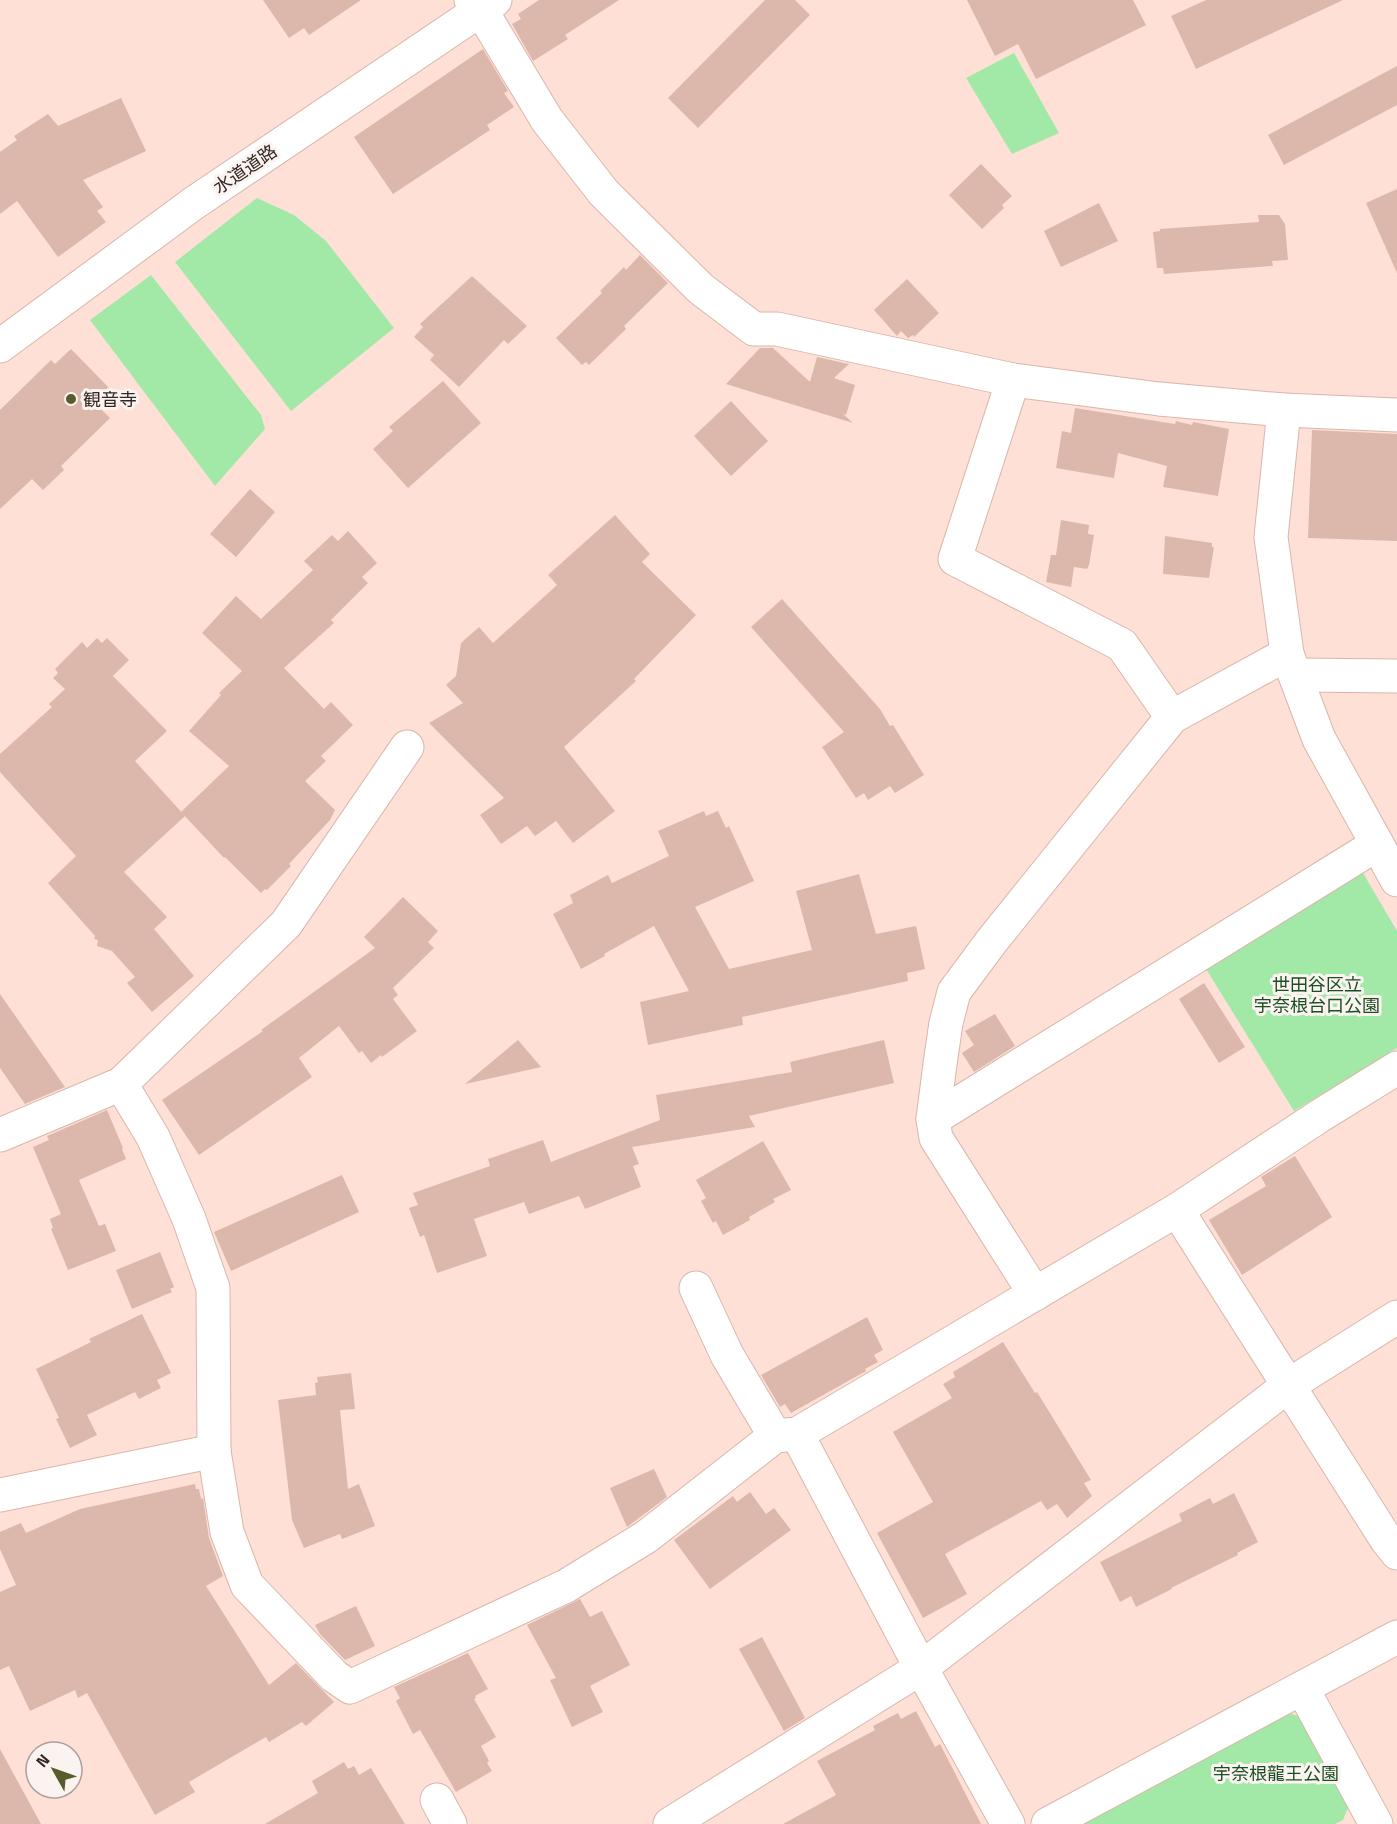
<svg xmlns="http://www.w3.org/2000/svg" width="1397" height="1824" font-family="'Titillium Web','Noto Sans JP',sans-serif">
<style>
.green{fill:#a2e9a7}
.building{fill:#dcb8ac}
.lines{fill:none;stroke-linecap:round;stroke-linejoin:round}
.street-casing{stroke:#d9b6a9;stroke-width:35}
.street{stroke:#fff;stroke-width:33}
.poi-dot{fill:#565c2a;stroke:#faf3f0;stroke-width:2}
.labels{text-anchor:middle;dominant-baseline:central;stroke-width:6;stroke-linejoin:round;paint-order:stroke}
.street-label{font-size:18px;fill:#352722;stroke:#faf3f0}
.poi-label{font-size:18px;fill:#352722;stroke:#faf3f0;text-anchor:start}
.park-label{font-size:18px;fill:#1b4e22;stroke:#faf3f0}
</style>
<rect width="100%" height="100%" fill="#fee0d6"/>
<g class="green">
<path d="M1014,53l45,80 -47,21 -46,-76z"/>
<path d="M257,198l37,17 32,26 68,87 -103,83 -116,-149z"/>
<path d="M151,275l110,140 4,14 -50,57 -125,-166z"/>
<path d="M1363,873l34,58v117l-103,63 -88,-142z"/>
<path d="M1285,1712l19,6 46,85 -7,17 -8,4h-260z"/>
</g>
<g class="building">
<path d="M263,0h98l-52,35 -5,-7 -15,10z"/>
<path d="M539,0h80l-54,35 3,4 -35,22 -21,-37 9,-5 -3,-5z"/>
<path d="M765,0h30l15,15 -112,113 -30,-30z"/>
<path d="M967,0h166l13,25 -110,54 -18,-35 -23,12z"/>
<path d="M1206,0h137l-147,69 -25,-53z"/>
<path d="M483,49l25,42 -4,2 10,14 -27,18 3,5 -97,64 -39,-57z"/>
<path d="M1397,66v39l-113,60 -16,-30z"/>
<path d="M121,98l25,53 -63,29 20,27 -6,4 9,11 -48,35 -41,-56 -17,13v-62l17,-12 -3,-4 34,-22 10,12z"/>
<path d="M981,164l31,32 -10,9 2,3 -22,21 -33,-34z"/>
<path d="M1397,189v84l-31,-70z"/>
<path d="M1099,203l19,38 -57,26 -17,-36z"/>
<path d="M1258,215h21l6,9 3,36 -16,1 1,5 -109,8 -1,-6h-6l-4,-36 7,-1v-2l99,-7z"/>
<path d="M640,255l28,28 -44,43 2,3 -37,36 -3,-3 -4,3 -26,-27 46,-45 -2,-2 24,-24 2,3z"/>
<path d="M472,276l55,50 -19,18 -4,-4 -45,47 -29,-27 4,-5 -20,-18 9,-10 -3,-3z"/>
<path d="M907,279l32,34 -25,24 -1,-2 -5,3 -7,-7 -4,5 -23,-26z"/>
<path d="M760,348h13l37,34 7,-25 32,7 -15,14 21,7 -9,30 -3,-1 10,9 -127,-39z"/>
<path d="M71,349l44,45 -15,14 10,10 -49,48 3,4 -21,20 -11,-11 -32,30v-99l51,-50 4,4z"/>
<path d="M443,381l38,42 -73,65 -35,-39 20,-18 -4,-4z"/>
<path d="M731,401l37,40 -37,35 -37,-40z"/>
<path d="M1075,408l100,16 1,-3 16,4 1,-3 36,7 -11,67 -55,-9 4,-21 -49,-13 -4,25 -58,-10 6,-37 9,2z"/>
<path d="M1312,430l85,4v107l-89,-3z"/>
<path d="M250,489l25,23 -39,45 -26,-23z"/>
<path d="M615,515l35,39 -8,8 54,53 -62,64 2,2 -72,66 51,64 -42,32 -17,-22 -21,15 -8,-10 -26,18 -21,-29 24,-17 -75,-75 34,-20 -17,-18 10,-9 5,-33 18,-16 14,16 64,-58 -9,-10z"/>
<path d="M1061,520l28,5 -1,9 6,1 -5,30 -2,4 -13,-2 -3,20 -25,-5 5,-27h5z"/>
<path d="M348,531l29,32 -15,14 6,6 -37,37 3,3 -50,45 40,41 7,-7 22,23 -32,31 5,5 -21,20 30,29 -5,10 -41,44 2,2 -24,24 -2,-1 -4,4 -36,-36 -1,1 -43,-46 48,-46 -40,-35 32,-36 -2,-2 23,-22 -40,-38 34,-37 25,23 52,-49 -9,-9 28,-26 6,6z"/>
<path d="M1165,536l47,7v4h2l-5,31 -46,-4z"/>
<path d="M782,599l98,110 10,17 3,-1 31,50 -29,18 -5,-7 -22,14 -4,-7 -8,5 -34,-51 22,-15 -93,-105z"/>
<path d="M97,638l5,5 5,-5 22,22 -16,16 54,55 -32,30 50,55 -61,56 43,45 -13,12 40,47 -42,36 -25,-29 8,-6 -23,-26 -15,-5 1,-6 -4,-1 1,-3 -47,-53 28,-27 -76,-84v-18l52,-47 -3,-3 16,-15 -12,-11 5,-5 -3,-4 27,-27 5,6z"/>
<path d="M704,811l2,5 12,-5 8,17 3,-2 25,55 -59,26 34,62 83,-19 -16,-59 63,-17 17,60 40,-8 9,43 -18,4 1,8 -166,36 1,8 -95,20 -8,-43 49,-11 -35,-65 -50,28 1,2 -24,13 -28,-55 20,-11 -3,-8 38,-20 4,8 57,-27 -11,-25z"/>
<path d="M403,897l35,34 -10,11 6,6 -41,40 5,7 -5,4 24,32 -35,26 -1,-2 -10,8 -9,-12 -3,2 -20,-27 -40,32 13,19 -113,78 -37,-55 101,-69 -2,-1 114,-82 -11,-11z"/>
<path d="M1204,983l41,64 -26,16 -40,-64z"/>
<path d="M0,994l65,93 -40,17 -25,-36z"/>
<path d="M995,1014l20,32 -41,26 -12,-19 12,-8 -9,-14z"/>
<path d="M518,1040l23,27 -76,17z"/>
<path d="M884,1040l10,43 -145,33 6,11 -123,20 7,17 -6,2 8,21 -56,22 -6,-13 -50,18 -5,-12 -50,17 13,37 -50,17 -13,-38 -4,2 -11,-29 9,-3 -5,-12 77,-27 -2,-7 55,-19 8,22 109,-42 -4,-25 136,-23 -2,-10z"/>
<path d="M107,1110l16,38 -1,1 4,10 -47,21 20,46 6,-2 11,27 -48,19 -17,-41 2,-1 -3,-9 11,-5 -28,-67 16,-7 -2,-4z"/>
<path d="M763,1141l28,49 -18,9 2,3 -26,15 1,3 -27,15 -7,-14 -3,2 -12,-22 5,-3 -10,-18z"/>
<path d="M1295,1156l37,61 -90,58 -33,-55 57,-34 -5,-9z"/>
<path d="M342,1175l17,37 -128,59 -17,-39z"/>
<path d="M160,1252l14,35 -4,2 2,3 -40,17 -16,-39z"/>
<path d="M142,1314l29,59 -14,7 4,8 -22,11 -4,-7 -48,23 10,20 -27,13 -14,-29 3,-1 -23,-49 55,-27 -2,-3z"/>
<path d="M867,1317l16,33 -9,5 4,7 -13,7 1,2 -75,42 -6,-9 -5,3 -19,-32z"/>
<path d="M1003,1342l32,51 2,-1 54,88 -7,3 8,13 -25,22 -10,-14 -10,6 -6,-9 -96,53 22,40 -44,24 -46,-85 56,-31 -40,-70 59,-34 -9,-14 12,-7 -2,-5z"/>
<path d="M351,1373l4,36 -15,1 8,79 11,-5 16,42 -33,13 -2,-5 -36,14 -12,-28 -14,-120 38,-5 -1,-12 3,-1 -1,-5z"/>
<path d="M654,1469l13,28 -40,30 -17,-39z"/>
<path d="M195,1484l1,5h3l2,10 2,-1 6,40 14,38 -17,10 63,99 27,-22 38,39 -28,24 -4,-4 -33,20 -3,-5 -77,45 6,10 -40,23 -68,-122 -9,5 -3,-8 -45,21 -21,-45 -9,4v-78l16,-7 -16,-36v-17l21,-9 5,10 54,-24z"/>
<path d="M750,1492l16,22 8,-6 17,22 -81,59 -36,-49 59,-44 4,6z"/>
<path d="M1234,1493l24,49 -21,11 1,2 -67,33 1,1 -36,18 -5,-11 -11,6 -20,-40 82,-41 -3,-7 31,-16 3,6z"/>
<path d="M580,1599l10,18 12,-6 28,54 -40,21 13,26 -31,15 -22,-47 6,-2 -29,-53z"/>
<path d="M356,1606l19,40 -30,14 -25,-26 -5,-9z"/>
<path d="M762,1637l43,81 -21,13 -45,-82z"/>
<path d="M468,1653l20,36 -13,7 1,2 -2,1 22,38 -15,9 8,15 -2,2 5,8 -36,21 -36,-62 -7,4 -17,-33 4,-3 -6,-11z"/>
<path d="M916,1711l19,36 5,-3 41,80h-198l53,-29 -19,-34 58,-31 -2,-4 25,-13 3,6z"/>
<path d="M0,1749l41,75h-41z"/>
<path d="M344,1762l4,7 6,-3 5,9 12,-7 34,56h-140l53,-31 -6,-12z"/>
</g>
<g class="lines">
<defs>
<g id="street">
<path d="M471,0l10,10 66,110 57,73 97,96 53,40h23l236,51 146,19 125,11 113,5"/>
<path d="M0,346l194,-143 301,-203"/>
<path d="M1013,380l-58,179 167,86 50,72"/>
<path d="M1284,410l-13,127 16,117 32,85 78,141"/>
<path d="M1296,675l101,1"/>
<path d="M121,1084l32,53 36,82 24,69 1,163 13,81 20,53 87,91 16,11 216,-101 80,-49 129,-101"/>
<path d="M933,1119l443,-274"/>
<path d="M0,1135l121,-51 165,-160 121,-177"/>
<path d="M1177,1210l209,329 11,14"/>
<path d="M696,1288l31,67 48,81 22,-2 380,-224 144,-95 76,-47"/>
<path d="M1035,1294l-99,-156 -3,-19 7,-55 6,-41 8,-31 37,-50 181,-225 115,-63"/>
<path d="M797,1434l124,234 87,156"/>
<path d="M0,1495l214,-44"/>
<path d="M1302,1688l74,136"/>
<path d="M437,1800l13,24"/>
<path d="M670,1824l251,-156 368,-283 108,-68"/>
<path d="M1048,1824l349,-187"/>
</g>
</defs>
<use href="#street" class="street-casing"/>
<use href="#street" class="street"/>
</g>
<circle class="poi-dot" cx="71" cy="399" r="6"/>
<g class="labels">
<g class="street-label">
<text transform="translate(245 169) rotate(-34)">水道道路</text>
</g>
<g class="poi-label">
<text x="83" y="399">観音寺</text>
</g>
<g class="park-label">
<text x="1317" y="984">世田谷区立<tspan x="1317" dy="21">宇奈根台口公園</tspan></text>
<text x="1276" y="1773">宇奈根龍王公園</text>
</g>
</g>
<g transform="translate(54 1770) rotate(310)"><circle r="28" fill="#faf3f0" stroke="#aba19e" stroke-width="1.5"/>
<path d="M0-4.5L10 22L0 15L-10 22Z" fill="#565c2a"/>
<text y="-9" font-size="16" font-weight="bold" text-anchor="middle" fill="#352722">N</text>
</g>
</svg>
